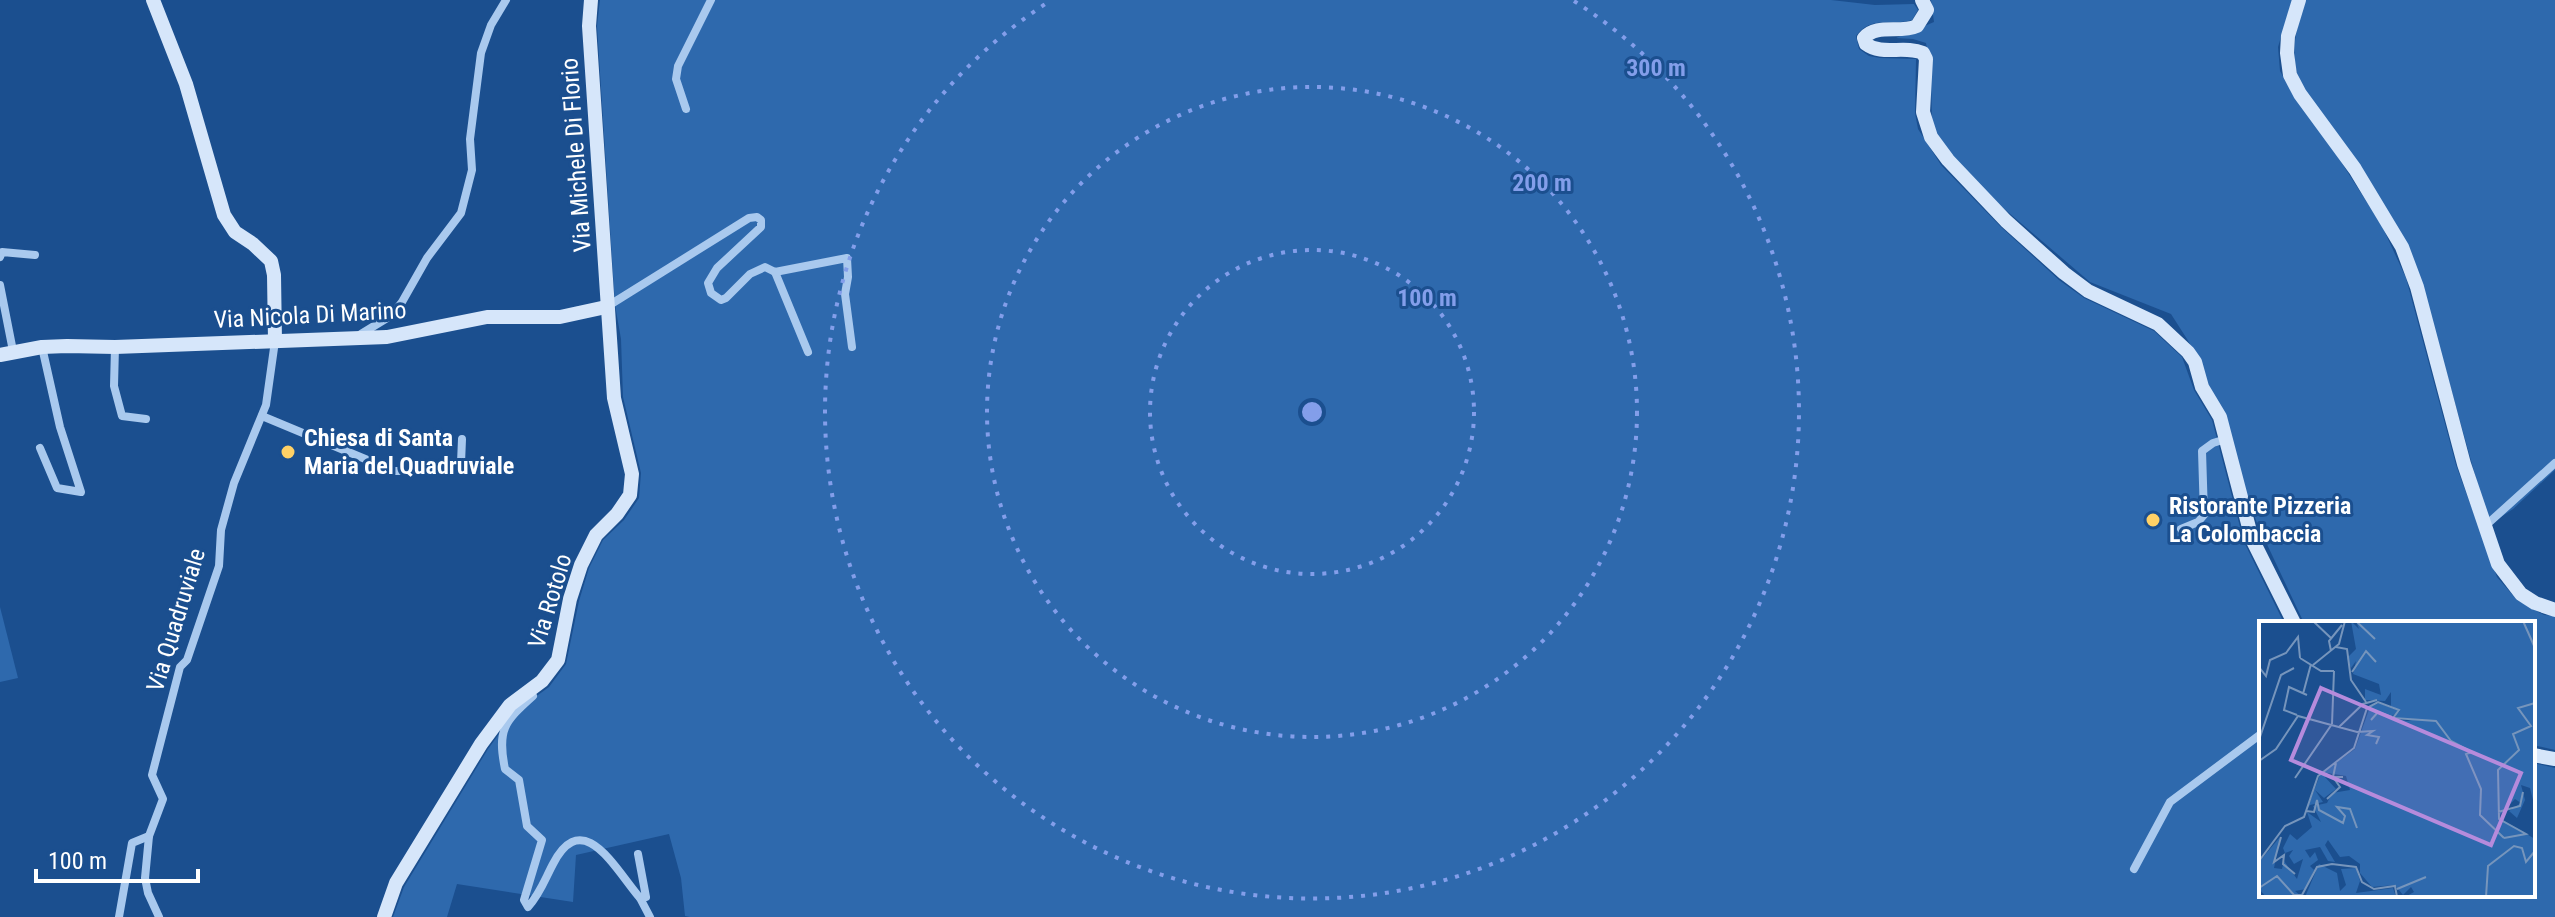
<svg xmlns="http://www.w3.org/2000/svg" width="2555" height="917" font-family="'Roboto Condensed',sans-serif">
<style>
.green{fill:#2e69ad}
.lines{fill:none;stroke-linecap:round;stroke-linejoin:round}
.street{stroke:#a9c9ee;stroke-width:8}
.secondary{stroke:#d6e6fa;stroke-width:14}
.ring{fill:none;stroke:#839eea;stroke-width:4;stroke-dasharray:4 8}
.poi-dot{fill:#ffd166;stroke:#1b4f8f;stroke-width:3}
.labels{text-anchor:middle;dominant-baseline:central;stroke-width:6;stroke-linejoin:round;paint-order:stroke}
.street-label{font-size:24px;fill:#fff;stroke:#1b4f8f}
.poi-label{font-size:24px;font-weight:bold;fill:#fff;stroke:#1b4f8f;text-anchor:start}
.inset-road{fill:none;stroke:#7695bc;stroke-width:2}
.view{fill:#b68bdc;fill-opacity:0.15;stroke:#b68bdc;stroke-width:4}
.inset-edge{fill:none;stroke:#fff;stroke-width:4}
.centre{fill:#839eea;stroke:#1b4f8f;stroke-width:4}
.ring-label{font-size:24px;text-anchor:middle;font-weight:bold;fill:#839eea;stroke:#1b4f8f;stroke-width:6;stroke-linejoin:round;paint-order:stroke}
</style>
<rect width="100%" height="100%" fill="#1b4f8f"/>
<g class="green">
<path d="M600,0h1231l44,5 39,-1 4,6 -6,10c-21,6 -41,-5 -56,16l3,13 10,7 11,2 36,1 -1,54 3,16 23,36 60,62 58,53 25,18 70,33 28,26 12,33 18,30 32,122 40,81h-23v272h272v-132l22,5v149h-1865l-5,-1 -4,-38 -12,-44 -93,21 -3,47 -116,-18 -10,33h-54l11,-30 84,-138 28,-38 33,-24 17,-23 13,-63 10,-33 14,-28 21,-20 15,-22 2,-25 -18,-76 -2,-58 -6,-34 -18,-279z"/>
<path d="M1931,0h361l-14,47 2,24 15,27 34,45 53,83 24,52 50,187 41,112 20,23 27,15 11,1v134l-22,-5v-122h-229l-47,-100 -59,-165 -11,-19 -16,-25 -81,-32 -109,-93 -42,-49 -7,-14 -1,-54 -5,-29 -13,-4 -17,-1 38,-16z"/>
<path d="M2305,0h250v470l-42,39 -24,16 -67,-240 -122,-202c-11,-32 -4,-51 5,-83z"/>
<path d="M0,607l18,71 -18,4z"/>
</g>
<g class="lines">
<g class="street">
<path d="M686,109l-10,-30 2,-13 33,-66"/>
<path d="M0,257l2,-5 33,3"/>
<path d="M775,272l33,80"/>
<path d="M0,285l13,66"/>
<path d="M608,306l141,-88 8,-1 4,3v7l-44,41 -9,15 3,10 10,7 5,-2 24,-24 15,-7 10,5 72,-14 1,19 -3,17 7,53"/>
<path d="M361,334l31,-19 10,-13 25,-44 34,-45 11,-43 -2,-31 11,-86 10,-28 15,-25"/>
<path d="M115,347l-1,39 8,30 24,3"/>
<path d="M262,416l132,55h43l24,-8 1,-24"/>
<path d="M40,448l17,40 24,4 -21,-65 -18,-80"/>
<path d="M2484,527l71,-64"/>
<path d="M2181,529l17,-7 6,-7 -2,-64 11,-8 13,-4"/>
<path d="M533,696c-29,26 -36,34 -28,73l14,11 8,46 15,14 -18,60 4,7c12,-13 17,-28 25,-43 30,-58 62,5 87,34l6,-1 -8,-43"/>
<path d="M149,836l-4,42 3,15 11,24"/>
<path d="M2134,869l36,-67 91,-68"/>
<path d="M640,898l10,19"/>
<path d="M119,917l13,-74 17,-7 14,-37 -11,-24 28,-108 7,-7 32,-94 2,-36 13,-47 32,-78 9,-64"/>
</g>
<g class="secondary">
<path d="M153,0l33,84 38,131 11,17 18,12 18,17 3,14 1,66"/>
<path d="M1922,0l5,10 -10,16c-17,8 -40,-3 -53,12l2,6c16,12 38,1 57,9l3,6 -3,53 8,25 17,23 58,61 58,52 24,18 70,33 30,28 7,10 7,25 18,30 32,122 42,84"/>
<path d="M2299,0l-11,36 -1,17 3,22 10,19 55,75 47,78 15,40 47,177 34,100 23,30 14,9 20,7"/>
<path d="M0,355l42,-8 25,-1 48,1 272,-10 100,-20h73l46,-10"/>
<path d="M2533,755l22,4"/>
<path d="M384,917l12,-34 85,-139 29,-39 32,-24 16,-21 12,-61 11,-34 15,-30 21,-21 13,-19 2,-21 -18,-76 -25,-372 2,-26"/>
</g>
</g>
<g class="ring">
<circle cx="1312" cy="412" r="162"/>
<circle cx="1312" cy="412" r="325"/>
<path d="M1574 1A487 487 0 1 1 1050 1"/>
</g>
<g class="poi-dot">
<circle cx="288" cy="452" r="8"/>
<circle cx="2153" cy="520" r="8"/>
</g>
<g class="labels">
<g class="street-label">
<text transform="translate(576 155) rotate(-94)">Via Michele Di Florio</text>
<text transform="translate(310 315) rotate(-3)">Via Nicola Di Marino</text>
<text transform="translate(550 601) rotate(-73)">Via Rotolo</text>
<text transform="translate(176 620) rotate(-73)">Via Quadruviale</text>
</g>
<g class="poi-label">
<text x="304" y="438">Chiesa di Santa<tspan x="304" dy="28">Maria del Quadruviale</tspan></text>
<text x="2169" y="506">Ristorante Pizzeria<tspan x="2169" dy="28">La Colombaccia</tspan></text>
</g>
</g>
<g transform="translate(2259 621)">
<rect width="276" height="276" fill="#1b4f8f"/>
<path d="M92,0l8,8 -3,-8h179v187l-5,-20 -9,-3 4,15 -8,18 -8,-7 12,-8 -6,-4 -17,18 37,22v58h-130l9,-5 -3,-5 -8,8 -8,-10 -23,2 -12,-14v-9l-11,-8 -9,1 -12,-17 -3,5 10,17 -7,-1 -8,-14 -15,3 5,8 5,-6 3,8 -8,6 4,4 -8,19 -11,2 7,6h-36l-6,-7 -1,-28 21,-25 -6,31 8,1 2,-8 13,18 6,-20 -9,5 -5,-8 4,-6 -8,3 -2,-5 7,-14 7,6 15,-13 -5,-15 14,10 -8,-16 14,-3 5,-10 18,-3 -4,-14 -18,-3 -3,4 11,12 -12,9 -9,-8 8,12 -13,3 -3,4 13,-34 35,-26 15,-42 9,-4 20,8 -7,5v2l15,3 5,-1 -19,-3 7,-6 -9,-5v-14l-6,9 -20,-1v-11l16,6 -2,-11 -26,-10 3,-13 -5,7 -4,-10 9,-9zM60,243l18,9 3,18 6,-6 -5,-16 15,-1 4,13 -4,12 37,-5 3,9h-91z" fill="#2e69ad"/>
<path class="inset-road" d="M54,0l19,18M97,0l19,18M264,0l12,27M77,26l11,2 4,31 15,22M72,30l-2,-10 13,-16M41,37l21,13h13M54,44l26,-21 6,-23M0,46l7,9 4,-16 16,-7 12,-16 2,21M93,51l14,-21 10,11M44,73l8,-30M38,94l-13,-5 5,-23 18,8M112,99l7,-8 14,5M73,103l2,-53M80,106l24,-23 14,-4M0,119l22,-65 13,-7M0,140l17,-12 22,-33 59,16 16,-1 -6,4 12,2 -3,7M77,142l-3,14h10M36,157l37,-54M68,178l13,-12 -7,-10M47,190l8,1 3,-12 2,10 24,13 2,-7 -8,-9 13,2 7,19M239,191l22,-6 3,-14M22,216l-7,25 10,-7 -1,9 12,10M245,217l22,-4 -27,-15 -1,-49 21,-20 -6,-16 18,-8 -13,-18 17,-5M0,240l26,-35 19,-9 14,-41 36,-28 13,-40 11,-6 21,8 -6,8 43,3 15,20 21,11 -6,2 15,35 -1,26 24,23M0,267l18,-12 17,19h8l15,-28 15,-3 24,3 6,15 12,7 21,-3 2,11M138,268l29,-12M227,276l2,-31 26,-20 8,2 4,14 9,-11"/>
<path class="view" d="M62,67l200,85 -30,72 -200,-85z"/>
<rect width="276" height="276" class="inset-edge"/>
</g>
<circle cx="1312" cy="412" r="12" class="centre"/>
<g class="ring-label">
<text x="1656" y="76">300 m</text>
<text x="1542" y="191">200 m</text>
<text x="1427" y="306">100 m</text>
</g>
<path d="M36 869v12h162v-12" fill="none" stroke="#ffffff" stroke-width="4"/>
<text x="48" y="869" font-size="24" fill="#ffffff" stroke="#1b4f8f" stroke-width="6" paint-order="stroke">100 m</text>
</svg>
